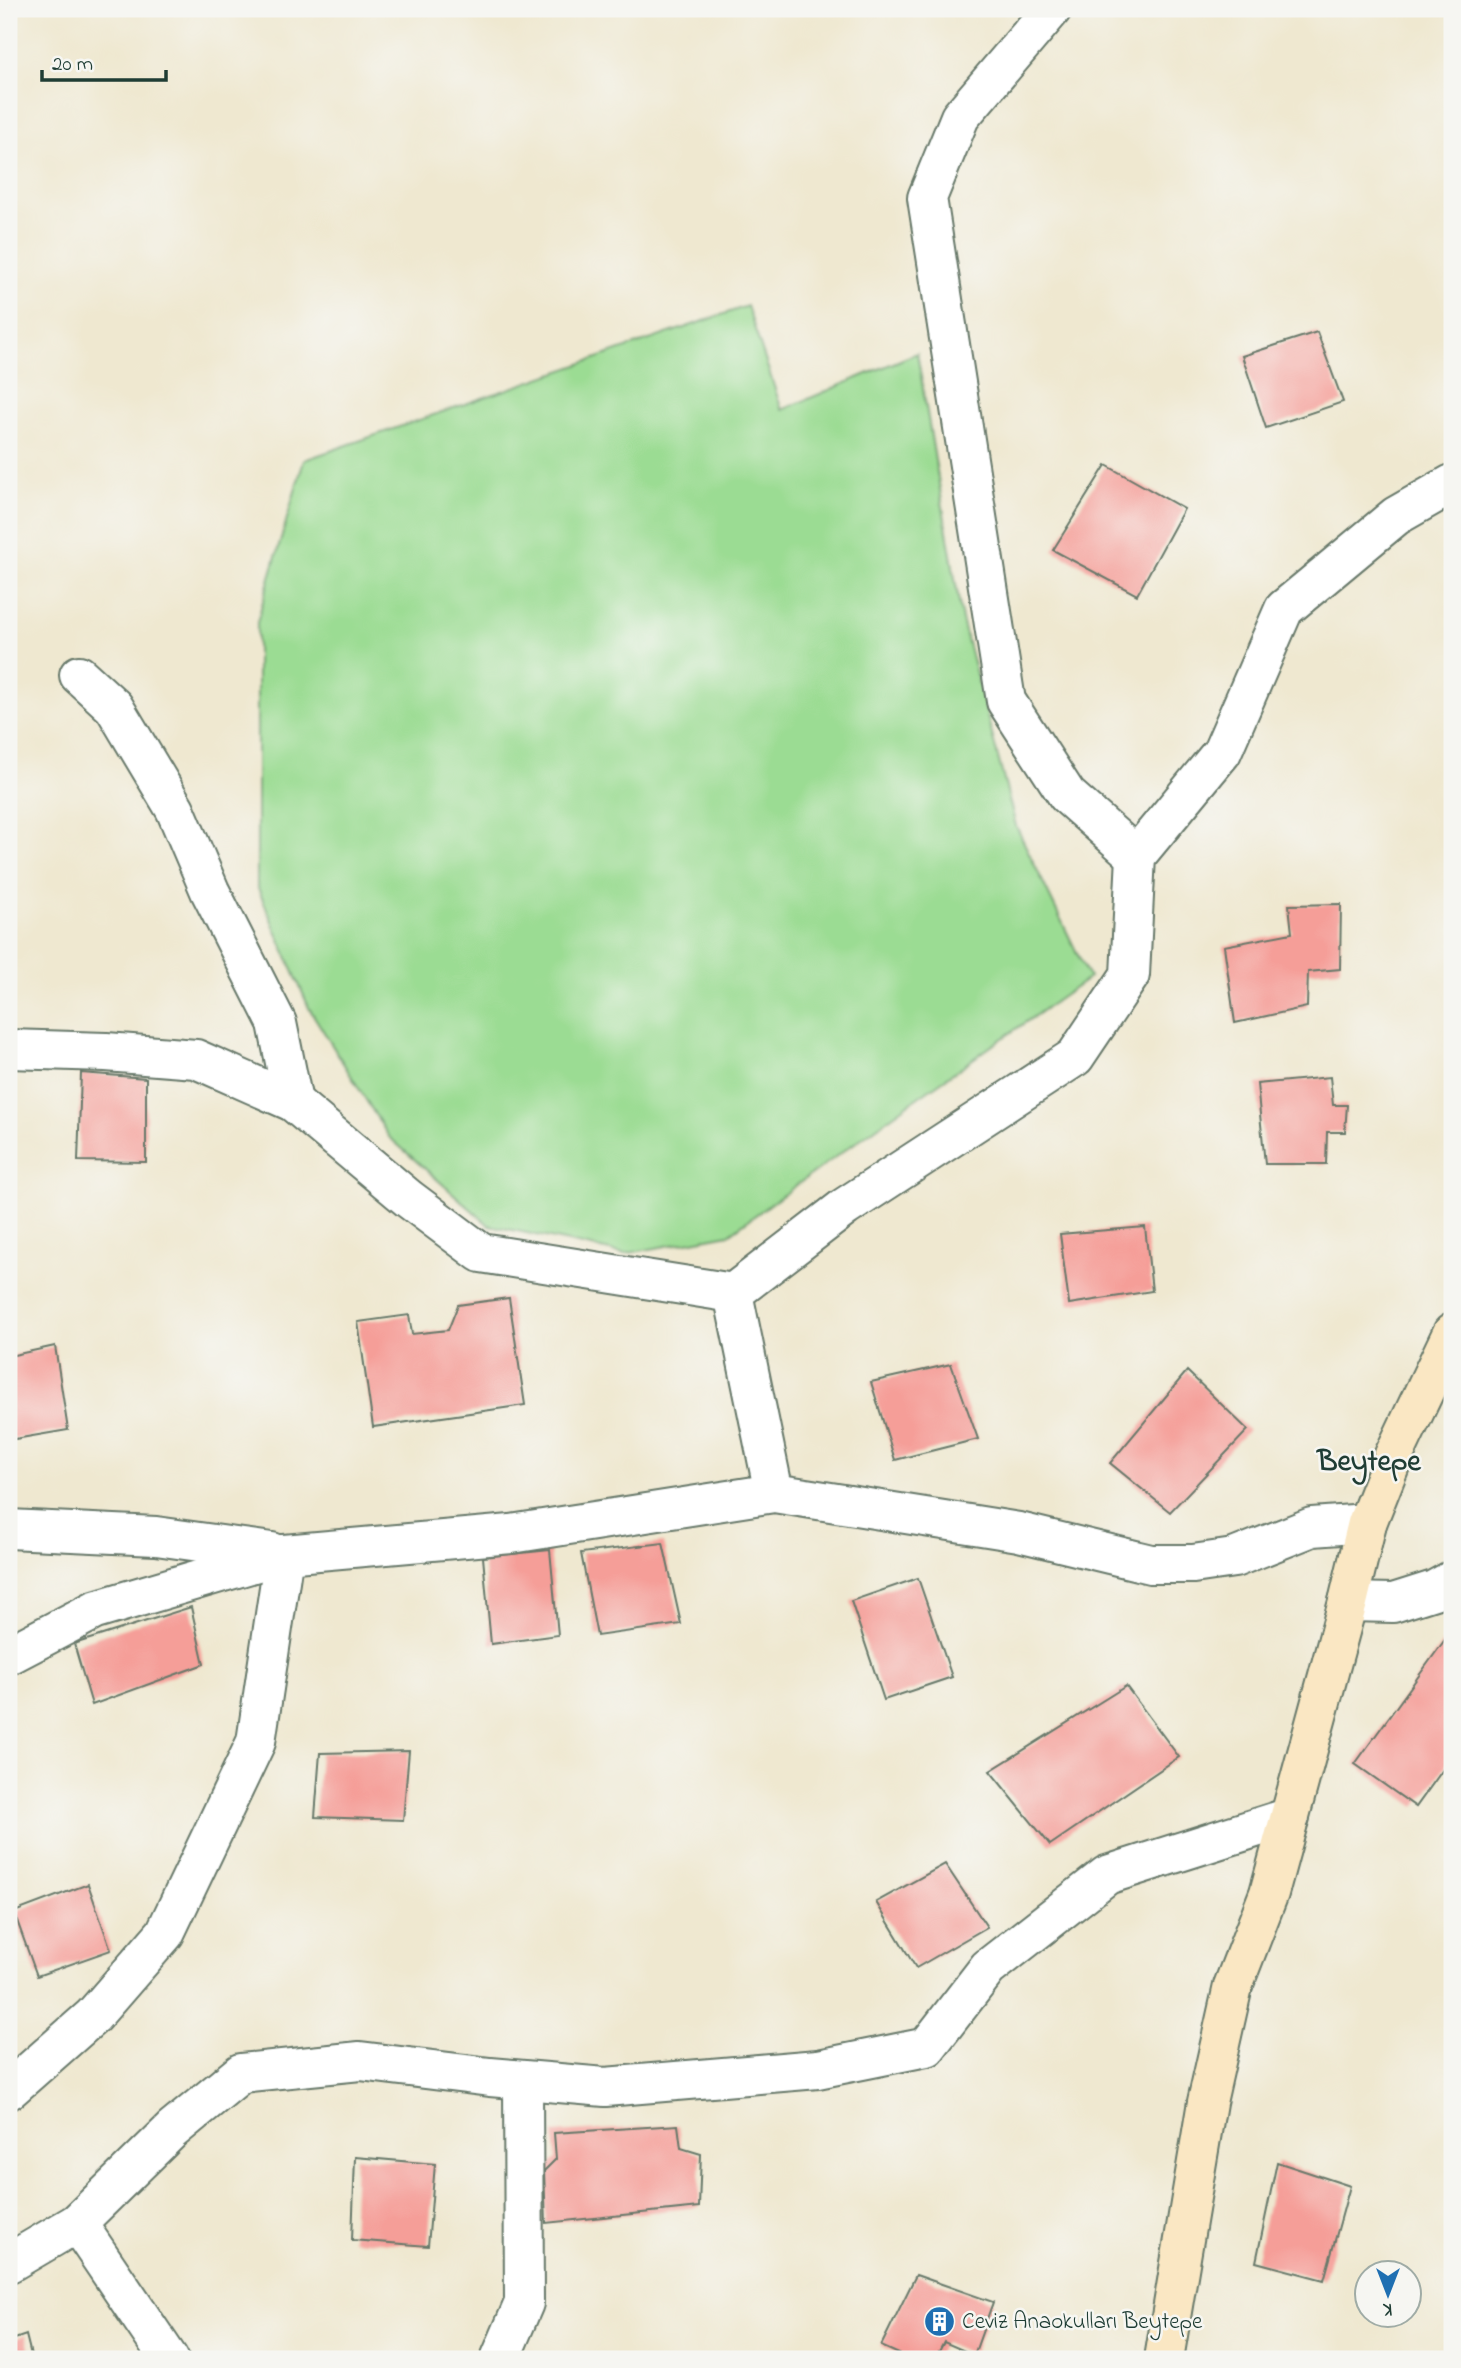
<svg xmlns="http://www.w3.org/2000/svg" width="1461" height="2368" font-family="'Indie Flower',sans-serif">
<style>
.green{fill:#9bdc93;stroke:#5d8c64;stroke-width:2}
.building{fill:#f59e98}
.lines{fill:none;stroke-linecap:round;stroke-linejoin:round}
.street-casing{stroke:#68796b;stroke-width:42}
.secondary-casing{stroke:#68796b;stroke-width:42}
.street{stroke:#fff;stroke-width:38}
.secondary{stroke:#fae7c3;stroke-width:38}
.labels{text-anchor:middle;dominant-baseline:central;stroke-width:5;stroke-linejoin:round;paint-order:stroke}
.poi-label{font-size:23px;fill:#1f3d34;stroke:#f6f6f2;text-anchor:start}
.district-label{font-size:30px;font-weight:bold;fill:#1f3d34;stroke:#f6f6f2}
</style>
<rect width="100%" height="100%" fill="#f6f6f2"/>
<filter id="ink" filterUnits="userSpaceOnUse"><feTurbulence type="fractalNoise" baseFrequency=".0143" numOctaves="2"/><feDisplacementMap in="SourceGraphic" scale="14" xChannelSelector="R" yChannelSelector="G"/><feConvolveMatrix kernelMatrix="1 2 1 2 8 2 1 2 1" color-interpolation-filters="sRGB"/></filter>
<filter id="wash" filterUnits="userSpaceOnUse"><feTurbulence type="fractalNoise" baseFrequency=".00686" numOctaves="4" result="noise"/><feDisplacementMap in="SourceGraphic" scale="28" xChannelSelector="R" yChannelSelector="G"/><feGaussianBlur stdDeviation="1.57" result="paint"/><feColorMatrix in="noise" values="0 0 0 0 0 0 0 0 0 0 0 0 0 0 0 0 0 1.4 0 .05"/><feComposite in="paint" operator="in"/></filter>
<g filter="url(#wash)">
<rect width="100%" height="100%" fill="#efe8d0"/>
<path class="green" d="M747,306l35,104 135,-57 45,267 54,206 73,152 -172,120 -188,136 -105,20 -135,-29 -100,-88 -80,-129 -52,-122v-264l47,-162z"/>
<g id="blocks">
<g class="building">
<path d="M1317,332l26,70 -77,26 -24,-72z"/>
<path d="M1106,465l78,44 -47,86 -84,-45z"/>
<path d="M1341,904l-1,65 -32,3 -1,35 -72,16 -11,-77 68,-13 -3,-28z"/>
<path d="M81,1073l65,5v84l-68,-1z"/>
<path d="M1330,1077l3,28h14l-2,27h-18l-1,32h-61l-8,-80z"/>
<path d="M1145,1227l7,64 -83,13 -9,-70z"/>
<path d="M509,1298l16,107 -152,22 -15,-105 51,-7 3,19 36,-4 10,-25z"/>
<path d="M55,1346l13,84 -59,10v-84z"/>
<path d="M951,1364l27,75 -83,21 -24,-78z"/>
<path d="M1187,1371l61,59 -78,82 -60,-49z"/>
<path d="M663,1543l18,81 -84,12 -16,-83z"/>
<path d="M550,1550l8,85 -67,9 -8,-87z"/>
<path d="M918,1578l34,99 -68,23 -33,-99z"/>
<path d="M191,1607l13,57 -112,41 -18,-61z"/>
<path d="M1449,1634l3,2v121l-36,50 -61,-43z"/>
<path d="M1126,1686l53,71 -129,88 -60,-74z"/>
<path d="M409,1751l-6,69 -88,-3 5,-64z"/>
<path d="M945,1864l42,63 -71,41 -40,-66z"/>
<path d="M88,1884l23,66 -74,26 -23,-64z"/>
<path d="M678,2125l3,23 20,6 -2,53 -153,16 -2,-52 12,-12 -2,-26z"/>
<path d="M355,2157l80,7 -7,82 -76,-6z"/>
<path d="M1277,2162l73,24 -26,94 -68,-18z"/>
<path d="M916,2275l77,27 -19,53 -30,-13 -9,17h-25l-29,-13z"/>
<path d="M26,2335l6,24h-23v-18z"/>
</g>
</g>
</g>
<g filter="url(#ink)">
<use href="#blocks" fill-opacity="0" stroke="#68796b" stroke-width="2"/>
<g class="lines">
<defs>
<g id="street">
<path d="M1052,9l-92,108 -33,81 79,503 61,94 69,61"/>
<path d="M79,675l35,32 61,102 35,82 67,132 16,79"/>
<path d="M9,1049l97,3 90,7 97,43 116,97 72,54 252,40 112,-86 230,-150 55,-82 6,-119 86,-104 62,-143 112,-93 56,-32"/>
<path d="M733,1293l41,200"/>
<path d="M9,1529l147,7 116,16"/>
<path d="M1348,1602l45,1 41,-13 18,-10"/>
<path d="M9,1655l86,-45 189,-56 227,-20 263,-41 245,39 132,32h42l41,-6 78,-31 55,-4"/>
<path d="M9,2090l84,-74 72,-83 91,-191 28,-188"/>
<path d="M77,2223l92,136"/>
<path d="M9,2263l68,-40 95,-93 69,-57 119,-12 130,16 115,10 213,-18 109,-22 61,-79 119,-93 183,-58"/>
<path d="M500,2359l24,-56 -1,-223"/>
</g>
<path id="secondary" d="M1164,2359l43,-257 26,-116 36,-93 79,-291 19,-79 27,-68 58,-122"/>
</defs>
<use href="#street" class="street-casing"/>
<use href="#secondary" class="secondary-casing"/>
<use href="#street" class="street"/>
<use href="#secondary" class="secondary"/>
</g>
</g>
<defs>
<symbol id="building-disc" viewBox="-11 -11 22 22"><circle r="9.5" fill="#1f6fb2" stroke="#f6f6f2"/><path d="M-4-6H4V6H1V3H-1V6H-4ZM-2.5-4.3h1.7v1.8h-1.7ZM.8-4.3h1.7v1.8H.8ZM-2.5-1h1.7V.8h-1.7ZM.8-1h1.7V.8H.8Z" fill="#fff"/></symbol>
</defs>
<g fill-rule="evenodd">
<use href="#building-disc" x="922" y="2304" width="35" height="35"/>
</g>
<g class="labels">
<g class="poi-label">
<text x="962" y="2322">Ceviz Anaokulları Beytepe</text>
</g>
<g class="district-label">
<text x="1369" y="1463">Beytepe</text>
</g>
</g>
<rect width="1461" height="2368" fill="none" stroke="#f6f6f2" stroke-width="35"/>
<g transform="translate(1388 2294) rotate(180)"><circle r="33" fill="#f6f6f2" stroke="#a0aca6" stroke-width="2"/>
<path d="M0-5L12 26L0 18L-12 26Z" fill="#1f6fb2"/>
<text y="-10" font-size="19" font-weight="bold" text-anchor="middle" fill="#1f3d34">K</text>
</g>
<path d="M42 70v10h124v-10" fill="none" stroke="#1f3d34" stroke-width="3.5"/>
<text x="52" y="70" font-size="21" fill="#1f3d34" stroke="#f6f6f2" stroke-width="5" paint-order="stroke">20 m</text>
</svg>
